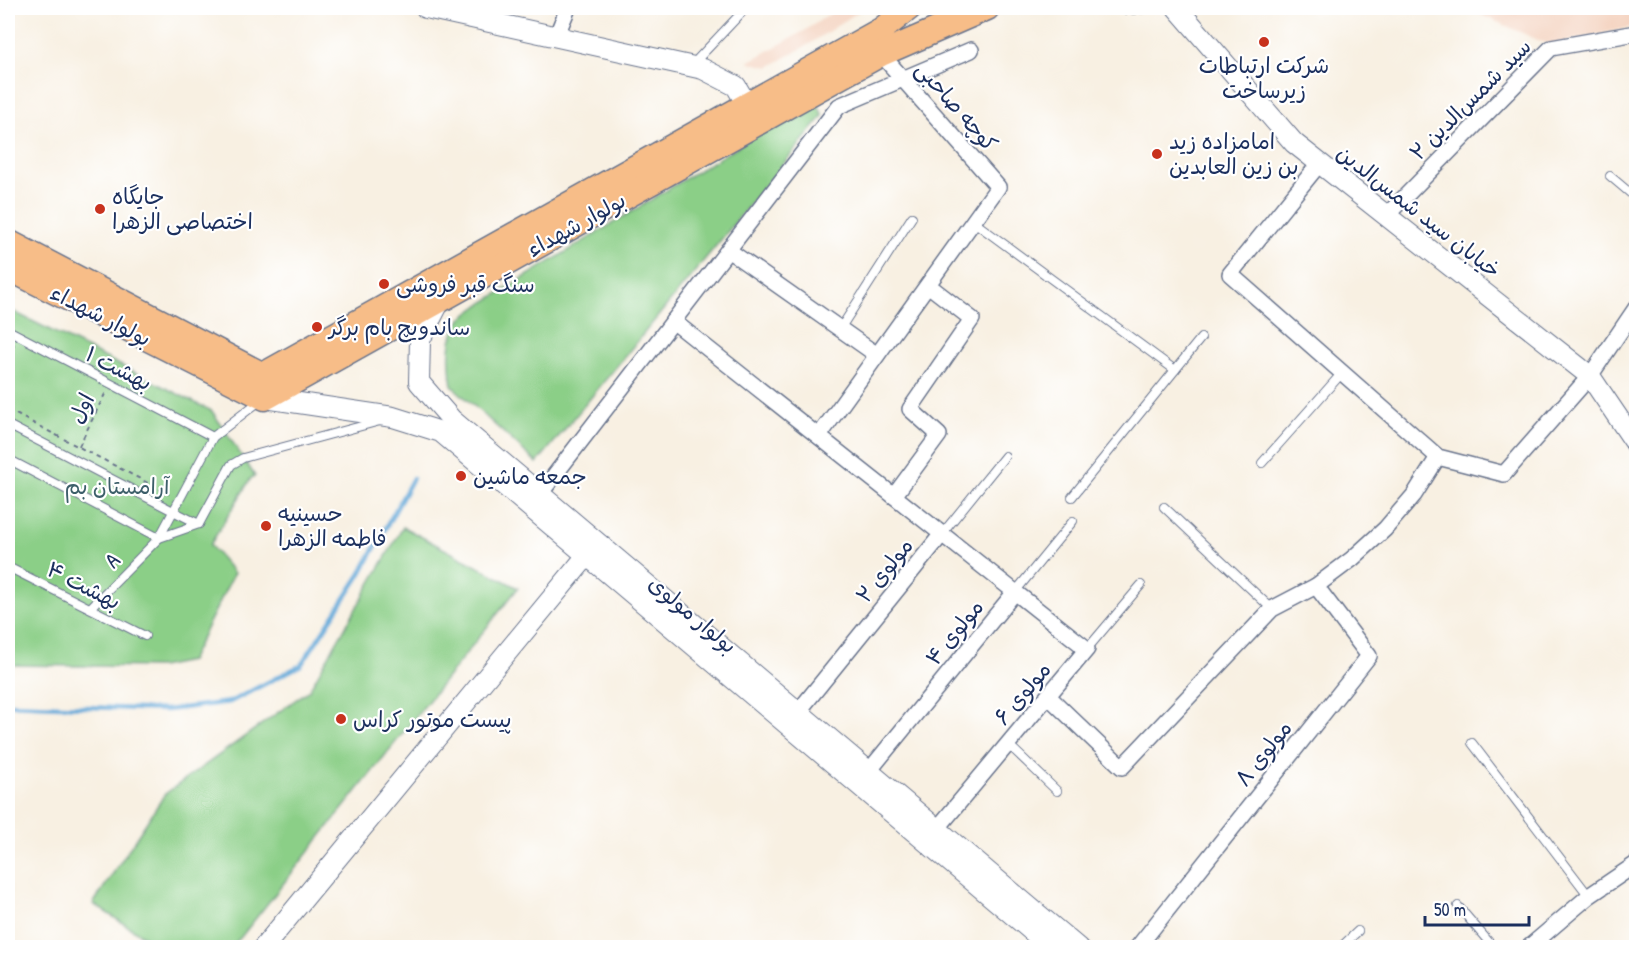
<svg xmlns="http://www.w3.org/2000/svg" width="1644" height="955" font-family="'Patrick Hand','Playpen Sans Arabic',sans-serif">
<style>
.built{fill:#f4d3c0}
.green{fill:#8bcf87;stroke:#537f72;stroke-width:1.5}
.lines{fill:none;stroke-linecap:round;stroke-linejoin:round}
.stream{stroke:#62a8d8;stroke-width:4.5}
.service-casing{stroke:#68738c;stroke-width:10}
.minor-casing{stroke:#68738c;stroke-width:18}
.tertiary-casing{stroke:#68738c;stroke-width:22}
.primary-casing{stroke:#68738c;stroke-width:27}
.path{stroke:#68738c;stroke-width:2;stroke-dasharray:4.5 4.5;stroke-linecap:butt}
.service{stroke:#fff;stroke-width:8}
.minor{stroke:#fff;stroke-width:15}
.tertiary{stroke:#fff;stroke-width:20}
.primary{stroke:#f7bd88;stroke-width:24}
.poi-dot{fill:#c8321e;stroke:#fff;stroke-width:2}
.labels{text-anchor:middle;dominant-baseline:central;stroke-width:4.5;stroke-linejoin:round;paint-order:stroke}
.poi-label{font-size:22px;fill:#1b2f5e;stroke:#fff;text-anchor:start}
.street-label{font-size:22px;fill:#1b2f5e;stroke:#fff}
.park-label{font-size:22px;fill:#3d5f6a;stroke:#fff}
</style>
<rect width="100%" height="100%" fill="#fff"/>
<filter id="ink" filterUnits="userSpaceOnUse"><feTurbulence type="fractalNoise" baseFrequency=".0167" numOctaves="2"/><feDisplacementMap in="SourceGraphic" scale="12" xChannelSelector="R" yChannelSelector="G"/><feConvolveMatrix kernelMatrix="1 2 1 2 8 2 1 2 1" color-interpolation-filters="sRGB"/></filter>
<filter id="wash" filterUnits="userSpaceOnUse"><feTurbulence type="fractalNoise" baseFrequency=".008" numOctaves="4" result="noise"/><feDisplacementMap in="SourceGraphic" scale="24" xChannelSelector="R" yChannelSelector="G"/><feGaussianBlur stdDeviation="1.35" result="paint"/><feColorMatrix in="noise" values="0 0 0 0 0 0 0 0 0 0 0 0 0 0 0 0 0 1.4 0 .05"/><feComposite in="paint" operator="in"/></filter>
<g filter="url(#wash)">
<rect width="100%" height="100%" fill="#f8f0e2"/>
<g class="built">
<path d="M839,8h25l-53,35 -42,24 -21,-5 56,-31z"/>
<path d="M1466,8h170v18l-87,19z"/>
</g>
<g class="green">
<path d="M815,99l8,17 -286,347 -85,-77c-3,-21 -6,-50 10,-68 6,-5 13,-9 19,-14z"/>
<path d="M8,309l204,102 43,65 -4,2 -41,67 24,28 -44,88 -30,6 -152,-2z"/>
<path d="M403,527l115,61 -277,349 -10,10h-71l-67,-43 72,-110 144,-104z"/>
</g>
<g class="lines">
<path class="stream" d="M8,704l159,6 63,-8 71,-37 59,-90 53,-97"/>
</g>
</g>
<g filter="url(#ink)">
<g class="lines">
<defs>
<g id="service">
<path d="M692,65l54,-57"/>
<path d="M1610,176l26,22"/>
<path d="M974,222l201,148"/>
<path d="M840,329l72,-112"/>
<path d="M8,330l205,107"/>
<path d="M8,425l165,86 26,13 -40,14 54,-101 48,-37"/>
<path d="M8,459l151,79 -69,70"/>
<path d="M1262,463l80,-90"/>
<path d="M1072,497l129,-159"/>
<path d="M1164,507l108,102"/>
<path d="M199,524l32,-59 12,-7 137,-37"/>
<path d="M942,534l63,-78"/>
<path d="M8,567l137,69"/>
<path d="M1015,592l58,-71"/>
<path d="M1087,649l54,-64"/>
<path d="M1472,743l117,153"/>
<path d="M1008,744l49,47"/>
<path d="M1458,906l36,42"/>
<path d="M1340,948l18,-17"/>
</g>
<g id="minor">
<path d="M556,37l12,-29"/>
<path d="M1319,164l-89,110 208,183 66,17 86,-98 46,-68"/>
<path d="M1386,216l165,-168 85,-15"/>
<path d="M728,250l149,105"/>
<path d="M673,321l414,328 -150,180"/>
<path d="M819,436l179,-249 -117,-133"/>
<path d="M540,494l299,-388 132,-56"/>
<path d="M894,496l45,-61 -29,-26 62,-90 -44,-34"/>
<path d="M1048,696l74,71 150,-158 44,-23 36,-27 33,-30 29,-34 24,-38"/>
<path d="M798,712l144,-178"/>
<path d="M869,771l146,-179"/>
<path d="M1137,948l232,-292 -53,-70"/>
<path d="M1528,948l61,-52 47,-32"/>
</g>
<g id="tertiary">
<path d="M426,8l277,61 33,17 11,19"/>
<path d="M1177,8l117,135 296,233 46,68"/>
<path d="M441,299l-21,41 -1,42 33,38 626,528"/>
<path d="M265,398l128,19 48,15 611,516"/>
<path d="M263,948l331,-401"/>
</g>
<g id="primary">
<path d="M8,242l255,133 618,-345 28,-22"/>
<path d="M8,268l257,130 616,-344 106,-46"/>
</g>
</defs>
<use href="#service" class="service-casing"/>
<use href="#minor" class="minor-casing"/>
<use href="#tertiary" class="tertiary-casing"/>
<use href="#primary" class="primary-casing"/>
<g class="path">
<path d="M1096,8l31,6 34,-2"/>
<path d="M8,356l6,-12"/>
<path d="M8,410l161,84"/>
<path d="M79,446l27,-54"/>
</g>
<use href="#service" class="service"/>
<use href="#minor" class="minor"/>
<use href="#tertiary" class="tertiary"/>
<use href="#primary" class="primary"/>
</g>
</g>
<g class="poi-dot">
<circle cx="1264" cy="42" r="6"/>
<circle cx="1157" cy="154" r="6"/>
<circle cx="100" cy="209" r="6"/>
<circle cx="384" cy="284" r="6"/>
<circle cx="317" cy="327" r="6"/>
<circle cx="461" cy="476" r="6"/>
<circle cx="266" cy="526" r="6"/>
<circle cx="341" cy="719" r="6"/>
</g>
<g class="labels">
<g class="poi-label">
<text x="1264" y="65" text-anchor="middle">شرکت ارتباطات<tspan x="1264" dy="25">زیرساخت</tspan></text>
<text x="1169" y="141">امامزاده زید<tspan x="1169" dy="25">بن زین العابدین</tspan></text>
<text x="112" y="196">جایگاه<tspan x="112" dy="25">اختصاصی الزهرا</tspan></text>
<text x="396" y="284">سنگ قبر فروشی</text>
<text x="329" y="327">ساندویچ بام برگر</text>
<text x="473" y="476">جمعه ماشین</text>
<text x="278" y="513">حسینیه<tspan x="278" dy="25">فاطمه الزهرا</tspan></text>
<text x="353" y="719">پیست موتور کراس</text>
</g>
<g class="street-label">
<text transform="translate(1470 99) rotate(-45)">سید شمس‌الدین ۲</text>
<text transform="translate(957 106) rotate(49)">کوچه صاحبی</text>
<text transform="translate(1419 211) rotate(38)">خیابان سید شمس‌الدین</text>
<text transform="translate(576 224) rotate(-29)">بولوار شهداء</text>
<text transform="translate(101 315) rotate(27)">بولوار شهداء</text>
<text transform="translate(119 368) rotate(27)">بهشت ۱</text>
<text transform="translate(81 408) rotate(-63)">اول</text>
<text transform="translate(112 560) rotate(-46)">A</text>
<text transform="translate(884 570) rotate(-51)">مولوی ۲</text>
<text transform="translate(84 585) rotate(27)">بهشت ۴</text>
<text transform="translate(693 614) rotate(40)">بولوار مولوی</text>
<text transform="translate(954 632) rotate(-51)">مولوی ۴</text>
<text transform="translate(1022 693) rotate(-50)">مولوی ۶</text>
<text transform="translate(1263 753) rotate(-52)">مولوی ۸</text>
</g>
<g class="park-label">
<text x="117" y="486">آرامستان بم</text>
</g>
</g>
<rect width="1644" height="955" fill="none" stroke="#fff" stroke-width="30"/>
<path d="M1425 916v9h104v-9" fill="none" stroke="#1b2f5e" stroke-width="3"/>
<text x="1434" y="916" font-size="18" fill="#1b2f5e" stroke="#ffffff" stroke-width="4.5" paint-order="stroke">50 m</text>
</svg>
